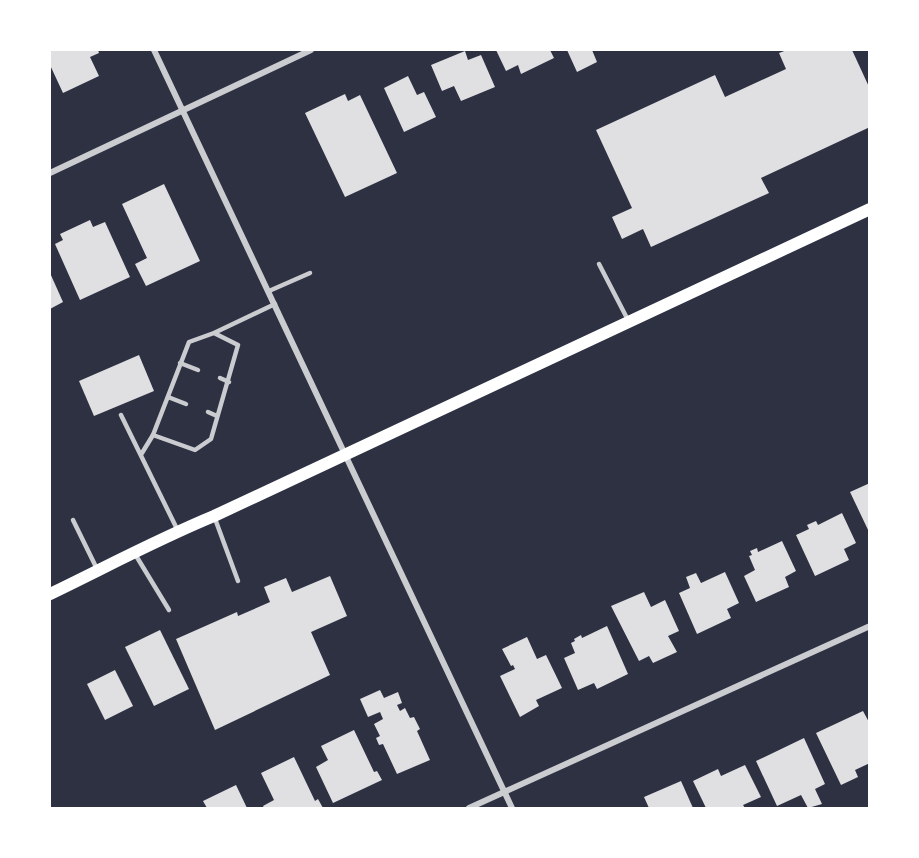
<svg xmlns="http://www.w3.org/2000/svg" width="919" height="858" font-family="'IBM Plex Sans',sans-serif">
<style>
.building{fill:#e0e0e3}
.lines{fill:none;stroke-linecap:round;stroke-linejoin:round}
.service{stroke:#caccd0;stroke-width:4.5}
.minor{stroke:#caccd0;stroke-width:6}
.secondary{stroke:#fff;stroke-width:12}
</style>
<rect width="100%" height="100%" fill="#2d3142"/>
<g class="building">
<path d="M50,50h48l1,3 -9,4 9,19 -36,17 -13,-28z"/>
<path d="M496,50h54l4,8 -33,16 -3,-9 -12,6z"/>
<path d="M567,50h25l5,12 -20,10z"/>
<path d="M787,50h65l18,39v38l-109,51 8,15 -118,54 -8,-18 -21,10 -10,-22 20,-9 -36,-78 119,-55 10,22 61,-28 -7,-16z"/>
<path d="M465,51l3,9 13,-5 14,32 -34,14 -7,-15 -12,5 -11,-26z"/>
<path d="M408,76l9,19 7,-3 12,25 -32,15 -20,-44z"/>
<path d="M345,94l3,7 12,-6 37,78 -52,24 -40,-84z"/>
<path d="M164,184l36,77 -54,25 -11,-22 12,-6 -25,-54z"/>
<path d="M90,220l3,7 12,-5 25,55 -50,23 -25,-56 8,-4 -3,-6z"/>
<path d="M50,273l13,29 -13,7z"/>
<path d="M139,355l15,36 -60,25 -15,-35z"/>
<path d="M870,483v51l-20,-42z"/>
<path d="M842,513l14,30 -12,6 5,11 -34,16 -19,-41 13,-6 -2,-4 9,-4 2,4z"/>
<path d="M782,541l14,30 -11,6 4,10 -33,15 -12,-26 11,-6 -6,-14 3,-1 -2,-4 7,-3 1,4z"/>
<path d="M725,572l14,31 -12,6 4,9 -34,16 -18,-41 11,-5 -4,-11 10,-4 5,10z"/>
<path d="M330,576l17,40 -36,16 19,43 -115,55 -39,-91 61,-27 1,4 32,-14 -6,-15 22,-9 6,14z"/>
<path d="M644,592l7,15 14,-7 14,31 -11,5 9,16 -24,11 -4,-7 -10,5 -28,-55z"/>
<path d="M607,626l21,48 -31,15 -3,-6 -16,7 -14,-32 11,-5 -4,-10 4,-2 -1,-2 7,-4 1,3z"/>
<path d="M160,630l29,59 -35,17 -29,-59z"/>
<path d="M527,637l10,22 9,-4 16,33 -26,12 3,6 -19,11 -20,-41 15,-7 -2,-4 -2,1 -9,-17z"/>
<path d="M115,670l18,36 -28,14 -18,-36z"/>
<path d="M380,690l4,8 14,-6 4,11 -5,2 3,6 5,-3 5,10 4,-1 6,12 -3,2 13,29 -33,14 -14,-30 -4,1 -3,-7 4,-2 -6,-12 9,-5 -3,-7 -12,5 -8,-18z"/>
<path d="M863,711l7,13v39l-15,7 3,7 -17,8 -25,-52z"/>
<path d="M354,730l20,42 3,-1 5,9 -49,23 -17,-36 12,-7 -7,-14z"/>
<path d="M804,738l21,46 -10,5 7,15 -14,4 -7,-13 -24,11 -21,-45z"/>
<path d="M294,757l21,44 3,-2 5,9h-59l-1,-2 11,-6 -13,-27z"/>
<path d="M745,765l16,32 -18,8 2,3h-39l-13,-27 25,-12 3,7z"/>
<path d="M681,781l12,27h-44l-5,-11z"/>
<path d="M236,785l11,23h-40l-4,-7z"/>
</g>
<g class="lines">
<g class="service">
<path d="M599,264l30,58"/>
<path d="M269,291l41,-18"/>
<path d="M214,333l24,12 -27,94 -16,11 -42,-15 36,-93 25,-9 61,-29"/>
<path d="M180,363l18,7"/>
<path d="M220,378l9,4"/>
<path d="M168,397l18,7"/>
<path d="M208,412l9,4"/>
<path d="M121,415l57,116"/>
<path d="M142,453l11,-18"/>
<path d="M214,516l24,65"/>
<path d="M73,520l24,49"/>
<path d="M135,554l34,56"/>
</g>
<g class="minor">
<path d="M154,50l358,758"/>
<path d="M50,173l261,-123"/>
<path d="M469,808l401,-182"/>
</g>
<path class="secondary" d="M50,594c54,-26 108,-55 164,-78l656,-307"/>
</g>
<rect width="919" height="858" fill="none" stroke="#ffffff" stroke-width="102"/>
</svg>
